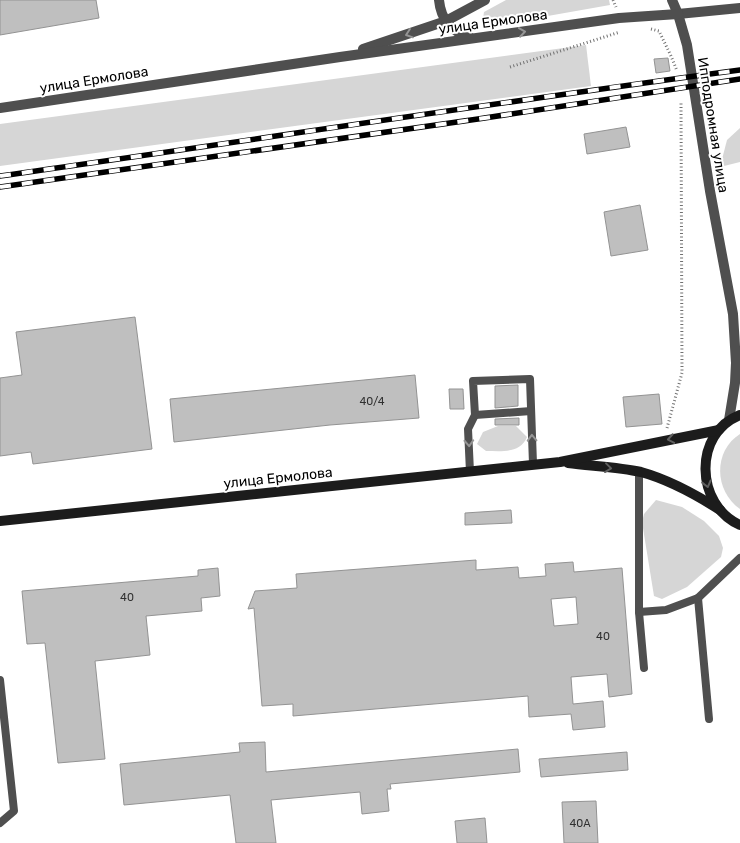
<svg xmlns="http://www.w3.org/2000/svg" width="740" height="843" font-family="Rubik,sans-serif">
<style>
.green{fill:#d6d6d6}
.building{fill:#bfbfbf;stroke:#939393;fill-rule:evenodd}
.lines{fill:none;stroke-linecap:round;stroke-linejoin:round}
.path{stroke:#717171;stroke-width:3;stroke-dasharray:1 2.5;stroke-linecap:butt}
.service{stroke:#4f4f4f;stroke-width:8}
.minor{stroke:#4f4f4f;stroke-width:10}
.tertiary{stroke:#4f4f4f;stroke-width:10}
.secondary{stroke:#1c1c1c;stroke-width:10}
.rail-casing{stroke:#000;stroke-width:5.5}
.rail{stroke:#fff;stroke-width:4;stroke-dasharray:11;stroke-linecap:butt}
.oneway{stroke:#959595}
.oneway2{stroke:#606060}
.labels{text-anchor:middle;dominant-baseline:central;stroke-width:4;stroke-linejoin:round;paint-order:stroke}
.number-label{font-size:11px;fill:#303030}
.street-label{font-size:14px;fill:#000;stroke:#fff}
</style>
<rect width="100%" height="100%" fill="#fff"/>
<g class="green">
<path d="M506,0h103l1,5 -107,19c-8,0 -15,2 -20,-5l1,-7z"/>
<path d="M586,45l5,41 -591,80v-42z"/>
<path d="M740,128v34l-20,5 7,-27z"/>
<path d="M498,426h18l11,11c-7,17 -26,14 -41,14l-9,-7 6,-12z"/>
<path d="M740,434v75c-26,-18 -27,-58 0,-75z"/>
<path d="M656,500l26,7 22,14 15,15 4,12 -2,9 -34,30 -25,12 -8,-3 -12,-74 2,-8z"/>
</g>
<g class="building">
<path d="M0,0h96l3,18 -99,17z"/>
<path d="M668,58l2,13 -14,2 -2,-14z"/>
<path d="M626,127l4,20 -43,7 -3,-20z"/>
<path d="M640,205l8,45 -37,6 -7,-44z"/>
<path d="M135,317l17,132 -119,15 -2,-12 -31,4v-78l22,-3 -6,-43z"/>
<path d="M415,375l4,43 -89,7 -156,17 -4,-43z"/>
<path d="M518,385v21l-23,2v-22z"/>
<path d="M449,389h14l1,20h-14z"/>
<path d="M659,394l3,30 -36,3 -3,-30z"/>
<path d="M519,418v7h-24v-6z"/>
<path d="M511,510l1,13 -47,2v-12z"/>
<path d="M476,560v10l42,-3 1,11 27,-2 -1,-12 28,-2 1,10 48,-4 10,126 -23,3 -2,-23 -36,3 2,27 30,-3 2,26 -32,3 -2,-16 -42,3 -1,-21 -235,20v-12l-31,2 -8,-98 -6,1 7,-18 42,-3 -1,-14zM576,597l2,27 -24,2 -3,-27z"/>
<path d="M218,568l2,28 -19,2 1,13 -56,5 4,39 -55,6 10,98 -47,4 -13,-120 -18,1 -5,-53 176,-15v-6z"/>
<path d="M265,742l1,30 252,-23 2,23 -130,12 1,5h-4l2,22 -27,3 -2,-22 -89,8 5,43h-40l-6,-48 -106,10 -4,-41 120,-12 -1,-9z"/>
<path d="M627,752l1,18 -87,7 -2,-18z"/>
<path d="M596,801l2,42h-34l-2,-41z"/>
<path d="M485,818l2,25h-30l-2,-22z"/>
</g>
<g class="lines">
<g class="path">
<path d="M613,0l3,7"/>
<path d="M651,29l8,2 12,25 6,15"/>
<path d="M510,67l110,-35"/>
<path d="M667,428l15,-55 -1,-271"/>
</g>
<g class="service">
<path d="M475,415l56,-4"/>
<path d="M470,472l-2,-43 7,-14 -2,-34 57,-2 3,85"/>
<path d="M639,472v140l5,56"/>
<path d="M698,598l11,121"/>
<path d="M639,612l27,-2 32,-12 42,-40"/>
<path d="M0,680l14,131 -14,12"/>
</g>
<path class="minor" d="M678,14l62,-6"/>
<g class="tertiary">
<path d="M439,0c2,21 13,32 32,38"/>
<path d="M672,0l6,14 9,31 23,146 23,123 3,49 -1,20 -6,37"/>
<path d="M363,49l83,-28 39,-21"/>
<path d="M0,108l340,-51 279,-39 59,-4"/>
</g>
<g class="secondary">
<path d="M740,415c-47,18 -45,90 0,110"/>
<path d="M568,463c23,3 51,4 73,9 29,8 54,22 79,38"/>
<path d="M0,521l560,-59 159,-32"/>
</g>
<defs>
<g id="rail">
<path d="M0,176c247,-35 493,-73 740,-106"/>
<path d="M0,187l478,-68 262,-40"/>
</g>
</defs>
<use href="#rail" class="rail-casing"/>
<use href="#rail" class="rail"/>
</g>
<defs><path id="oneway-chevron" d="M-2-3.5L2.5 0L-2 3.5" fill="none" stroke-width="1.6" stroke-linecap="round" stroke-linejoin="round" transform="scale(1.25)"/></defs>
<g class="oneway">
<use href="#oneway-chevron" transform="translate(522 32) rotate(-8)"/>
<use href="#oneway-chevron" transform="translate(409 34) rotate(161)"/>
<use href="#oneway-chevron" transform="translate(532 438) rotate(-92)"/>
<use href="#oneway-chevron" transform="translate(469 443) rotate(87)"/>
</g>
<g class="oneway2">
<use href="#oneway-chevron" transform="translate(671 439) rotate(170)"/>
<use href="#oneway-chevron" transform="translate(608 468) rotate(7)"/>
<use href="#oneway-chevron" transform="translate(707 484) rotate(76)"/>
</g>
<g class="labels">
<g class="number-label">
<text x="372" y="401">40/4</text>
<text x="127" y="597">40</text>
<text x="603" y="636">40</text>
<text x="580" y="823">40А</text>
</g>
<g class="street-label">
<text transform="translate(493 22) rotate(-8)">улица Ермолова</text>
<text transform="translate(94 80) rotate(-9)">улица Ермолова</text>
<text transform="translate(713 125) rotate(81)">Ипподромная улица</text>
<text transform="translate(278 478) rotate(-6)">улица Ермолова</text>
</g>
</g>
</svg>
